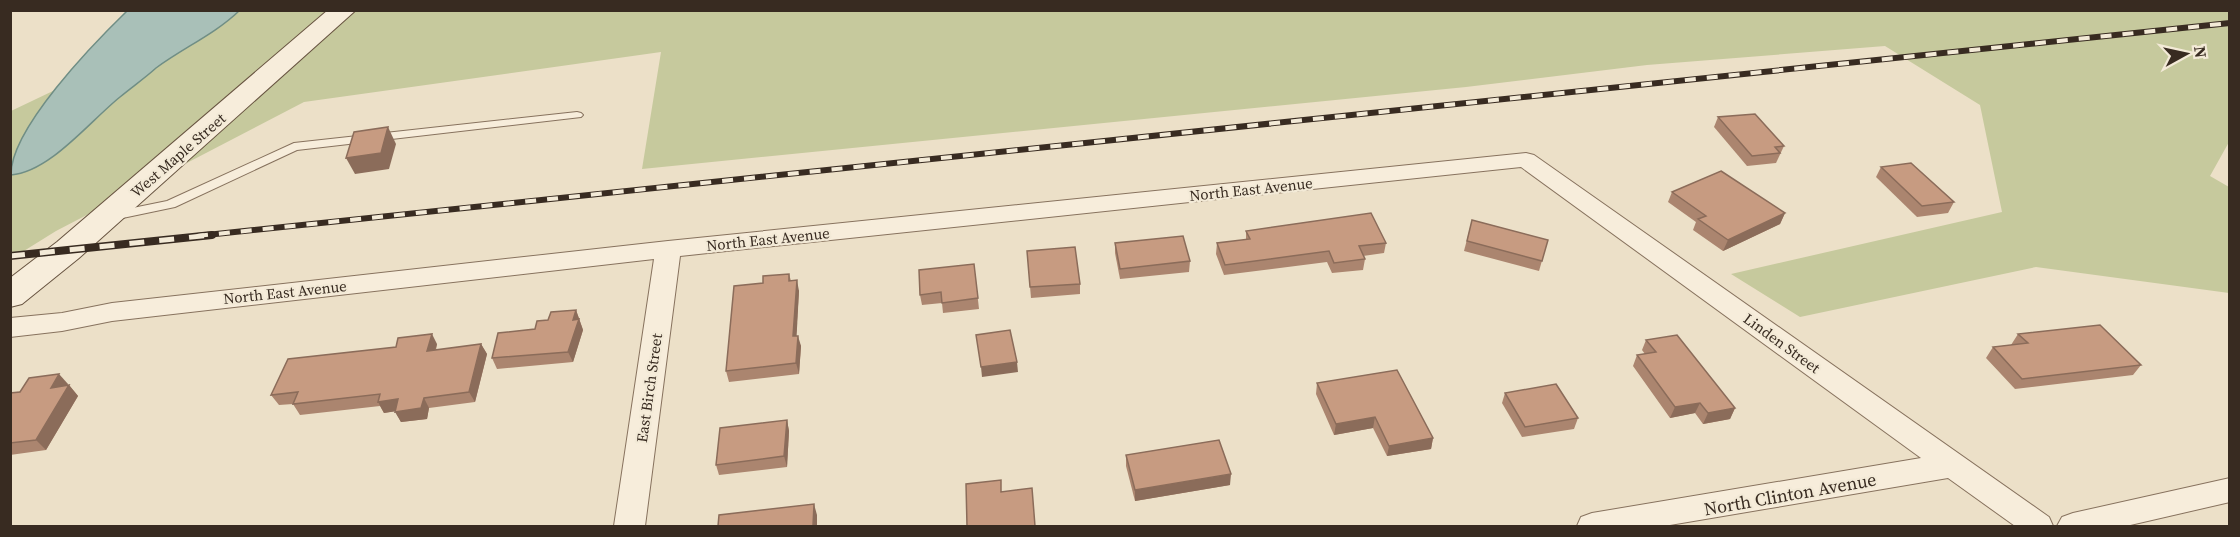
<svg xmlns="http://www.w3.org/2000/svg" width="2240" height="537" font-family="'Source Serif 4',serif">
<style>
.green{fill:#c6c99d}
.water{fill:#a9c0b8;stroke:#708e85;stroke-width:1.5}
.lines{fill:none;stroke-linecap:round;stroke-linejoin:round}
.lane-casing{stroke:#87725e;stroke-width:2}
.street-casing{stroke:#87725e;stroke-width:2}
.secondary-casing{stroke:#685441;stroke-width:2}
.lane{fill:#f7eddb;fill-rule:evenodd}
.street{fill:#f7eddb;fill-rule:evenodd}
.secondary{fill:#f7eddb;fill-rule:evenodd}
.rail-far1-casing{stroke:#382b21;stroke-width:6}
.rail-casing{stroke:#382b21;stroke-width:8}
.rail-far1{stroke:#f3ead7;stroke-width:4;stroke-dasharray:11;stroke-linecap:butt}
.rail{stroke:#f3ead7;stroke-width:5;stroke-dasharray:15;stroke-linecap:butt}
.wall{fill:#ab856f}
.shaded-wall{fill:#8b6c5a}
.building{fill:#c79b81;stroke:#8b6c5a;stroke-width:1.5}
.labels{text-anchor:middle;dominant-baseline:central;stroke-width:4.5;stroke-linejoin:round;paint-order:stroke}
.street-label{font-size:15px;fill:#382b21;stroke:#f3ead7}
.near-street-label{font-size:18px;fill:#382b21;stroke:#f3ead7}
</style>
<rect width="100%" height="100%" fill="#ece0c8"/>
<path class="green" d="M131,11h2098v131l-19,34 19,11v106l-193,-26 -236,50 -69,-43 271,-62 -22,-107 -95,-59 -238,19 -181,22 -824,82 19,-117 -357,50 -248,129 -45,28v-148l44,-21z"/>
<path class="water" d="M127,11h112c-24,23 -56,37 -83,57 -11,10 -24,19 -36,29 -30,24 -70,75 -109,78 -1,-46 83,-132 116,-164z"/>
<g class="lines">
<defs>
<path id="lane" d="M577,112l4,1 2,2 -2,2 -284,33 -122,57 -62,13 -6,-4 6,-4 54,-11 127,-58z"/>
<g id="street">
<path d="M1526,153l8,2 515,362 4,9h-38l-67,-48 -284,48h-87l4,-9 11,-4 329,-55 -400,-291 -841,89 -35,270h-31l40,-267 -542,62 -50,10 -52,6v-19l52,-5 50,-10 556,-62z"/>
<path d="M2230,478v24l-104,24h-69l5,-9 11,-4z"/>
</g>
<path id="secondary" d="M328,10h28l-277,248 -57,46 -12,3v-29l47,-36z"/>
</defs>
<use href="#lane" class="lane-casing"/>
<use href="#street" class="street-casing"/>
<use href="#secondary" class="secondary-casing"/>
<use href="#lane" class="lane"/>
<use href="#street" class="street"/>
<use href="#secondary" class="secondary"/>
<defs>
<path id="rail-far1" d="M197,236l2033,-213"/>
<path id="rail" d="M10,256l202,-21"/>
</defs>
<use href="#rail-far1" class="rail-far1-casing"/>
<use href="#rail" class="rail-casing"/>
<use href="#rail-far1" class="rail-far1"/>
<use href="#rail" class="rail"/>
</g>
<g class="wall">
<path d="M1718,117l66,29 -8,17 -29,3 -33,-39z"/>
<path d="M1881,167l73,35 -6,11 -31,4 -41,-40z"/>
<path d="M1672,192l113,21 -5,11 -57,27 -30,-21 3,-8 -28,-20z"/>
<path d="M1472,220l76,20 -9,31 -75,-20z"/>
<path d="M1246,231l140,12 -2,10 -21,3 2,3 -2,11 -31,3 -5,-11 -103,13 -8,-21 1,-11 29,-3z"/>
<path d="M1115,243l75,18 -1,11 -69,7 -5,-26z"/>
<path d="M1027,251l53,33v10l-49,4z"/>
<path d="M974,264l5,45 -36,4 -1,-10 -20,2 -2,-10z"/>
<path d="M789,274l2,7 8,10 -3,45 5,10 -2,28 -70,8 -3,-11 37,-88z"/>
<path d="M576,310l7,20 -10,32 -76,7 -5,-11 43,-29z"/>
<path d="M2018,334l123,31 -8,10 -118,14 -29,-31 7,-11 18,-2z"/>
<path d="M1646,340l89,68 -5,11 -27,5 -8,-11 -25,5 -37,-52 4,-11 8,-1 -3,-4z"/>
<path d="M437,344l-1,6 45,-6 6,10 -12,48 -46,6 -2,11 -26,3 -6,-11 -11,2 -4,-7 -80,9 -7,-11 -14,1 -8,-10z"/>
<path d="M1317,383l116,55 -2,11 -44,7 -14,-28 -39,7 -18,-41z"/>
<path d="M68,384l-1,1h2l9,11 -32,54 -36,5v-62z"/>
<path d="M1505,393l73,25 -4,11 -52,8 -20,-34z"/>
<path d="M787,420l2,11 -2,36 -68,8 -3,-10z"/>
<path d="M1126,455l104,30 -95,16 -9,-35z"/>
</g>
<g class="shaded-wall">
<path d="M388,127l8,17 -7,25 -34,5 -9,-16z"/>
<path d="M1785,213l-5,11 -57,27 5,-11z"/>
<path d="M797,280l2,11 -3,56 -3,-11z"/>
<path d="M576,310l7,20 -10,32 -5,-10 5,-32z"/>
<path d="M432,334l5,10 -5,18 -5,-11z"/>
<path d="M798,336l3,10 -2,28 -3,-11z"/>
<path d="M481,344l6,10 -12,48 -6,-10z"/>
<path d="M1017,362l1,10 -36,5 -1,-10z"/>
<path d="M59,374l9,10 -8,14 -9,-10z"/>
<path d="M69,385l9,11 -32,54 -10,-10z"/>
<path d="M424,398l5,10 -2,11 -26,3 -6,-10z"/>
<path d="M398,399l6,11 -20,3 -6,-11z"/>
<path d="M1700,403l-5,10 -25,5 5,-11z"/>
<path d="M1735,408l-5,11 -27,5 5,-11z"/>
<path d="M1375,417l-2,11 -39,7 2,-11z"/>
<path d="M787,420l2,11 -2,36 -3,-11z"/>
<path d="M1433,438l-2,11 -44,7 2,-10z"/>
<path d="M1231,474l-1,11 -95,16v-11z"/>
<path d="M814,504l3,11v11h-4z"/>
</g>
<g class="building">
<path d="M1755,114l29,32 -9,1 5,6 -28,3 -34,-39z"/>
<path d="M388,127l-7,26 -35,5 8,-26z"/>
<path d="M1911,163l43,39 -32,4 -41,-39z"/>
<path d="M1721,171l64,42 -57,27 -30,-21 8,-3 -34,-24z"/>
<path d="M1371,213l15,30 -27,3 6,13 -31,4 -5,-12 -104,14 -8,-22 33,-4 -4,-8z"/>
<path d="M1472,220l76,20 -6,21 -75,-20z"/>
<path d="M1183,236l7,25 -70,8 -5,-26z"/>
<path d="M1075,247l5,37 -50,3 -3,-36z"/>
<path d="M974,264l4,34 -36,5 -1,-11 -21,3 -1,-25z"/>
<path d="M789,274v7l8,-1 -4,56h5l-2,27 -70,8 8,-85 29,-3v-7z"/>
<path d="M576,310l-3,10 6,-1 -11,33 -76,6 6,-25 37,-4 2,-8 11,-1 3,-8z"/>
<path d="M2100,325l41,40 -119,14 -29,-32 35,-4 -10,-9z"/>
<path d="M1010,330l7,32 -36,5 -5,-32z"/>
<path d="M432,334l-5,17 54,-7 -12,48 -45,6 -3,10 -26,4 3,-13 -20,3 2,-8 -87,10 5,-12 -27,3 17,-36 108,-12 2,-9z"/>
<path d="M1677,335l58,73 -27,5 -8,-10 -25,4 -38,-52 19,-3 -10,-12z"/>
<path d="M1397,370l36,68 -44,8 -14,-29 -39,7 -19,-41z"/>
<path d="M59,374l-8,14 18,-3 -33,55 -26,3v-50l10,-1 9,-14z"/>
<path d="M1556,384l22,34 -53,9 -20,-34z"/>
<path d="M787,420l-3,36 -68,9 4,-37z"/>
<path d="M1219,440l12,34 -96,16 -9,-35z"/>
<path d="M1001,480v12l31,-4 3,38h-68l-1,-42z"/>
<path d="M814,504l-1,22h-95l1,-11z"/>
</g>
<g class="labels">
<g class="street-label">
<text transform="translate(178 155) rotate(-41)">West Maple Street</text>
<text transform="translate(1251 189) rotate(-6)">North East Avenue</text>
<text transform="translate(768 239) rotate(-6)">North East Avenue</text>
<text transform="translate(285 292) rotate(-6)">North East Avenue</text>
<text transform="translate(1782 343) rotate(36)">Linden Street</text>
<text transform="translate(649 388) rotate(-82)">East Birch Street</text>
</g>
<g class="near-street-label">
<text transform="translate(1790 494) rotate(-10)">North Clinton Avenue</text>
</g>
</g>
<rect width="2240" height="537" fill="none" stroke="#382b21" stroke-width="24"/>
<g transform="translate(2186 54) rotate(82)" stroke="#f3ead7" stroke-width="4.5" paint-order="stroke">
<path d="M0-4.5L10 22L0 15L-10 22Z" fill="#382b21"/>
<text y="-9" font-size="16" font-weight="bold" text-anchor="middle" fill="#382b21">N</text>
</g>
</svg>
